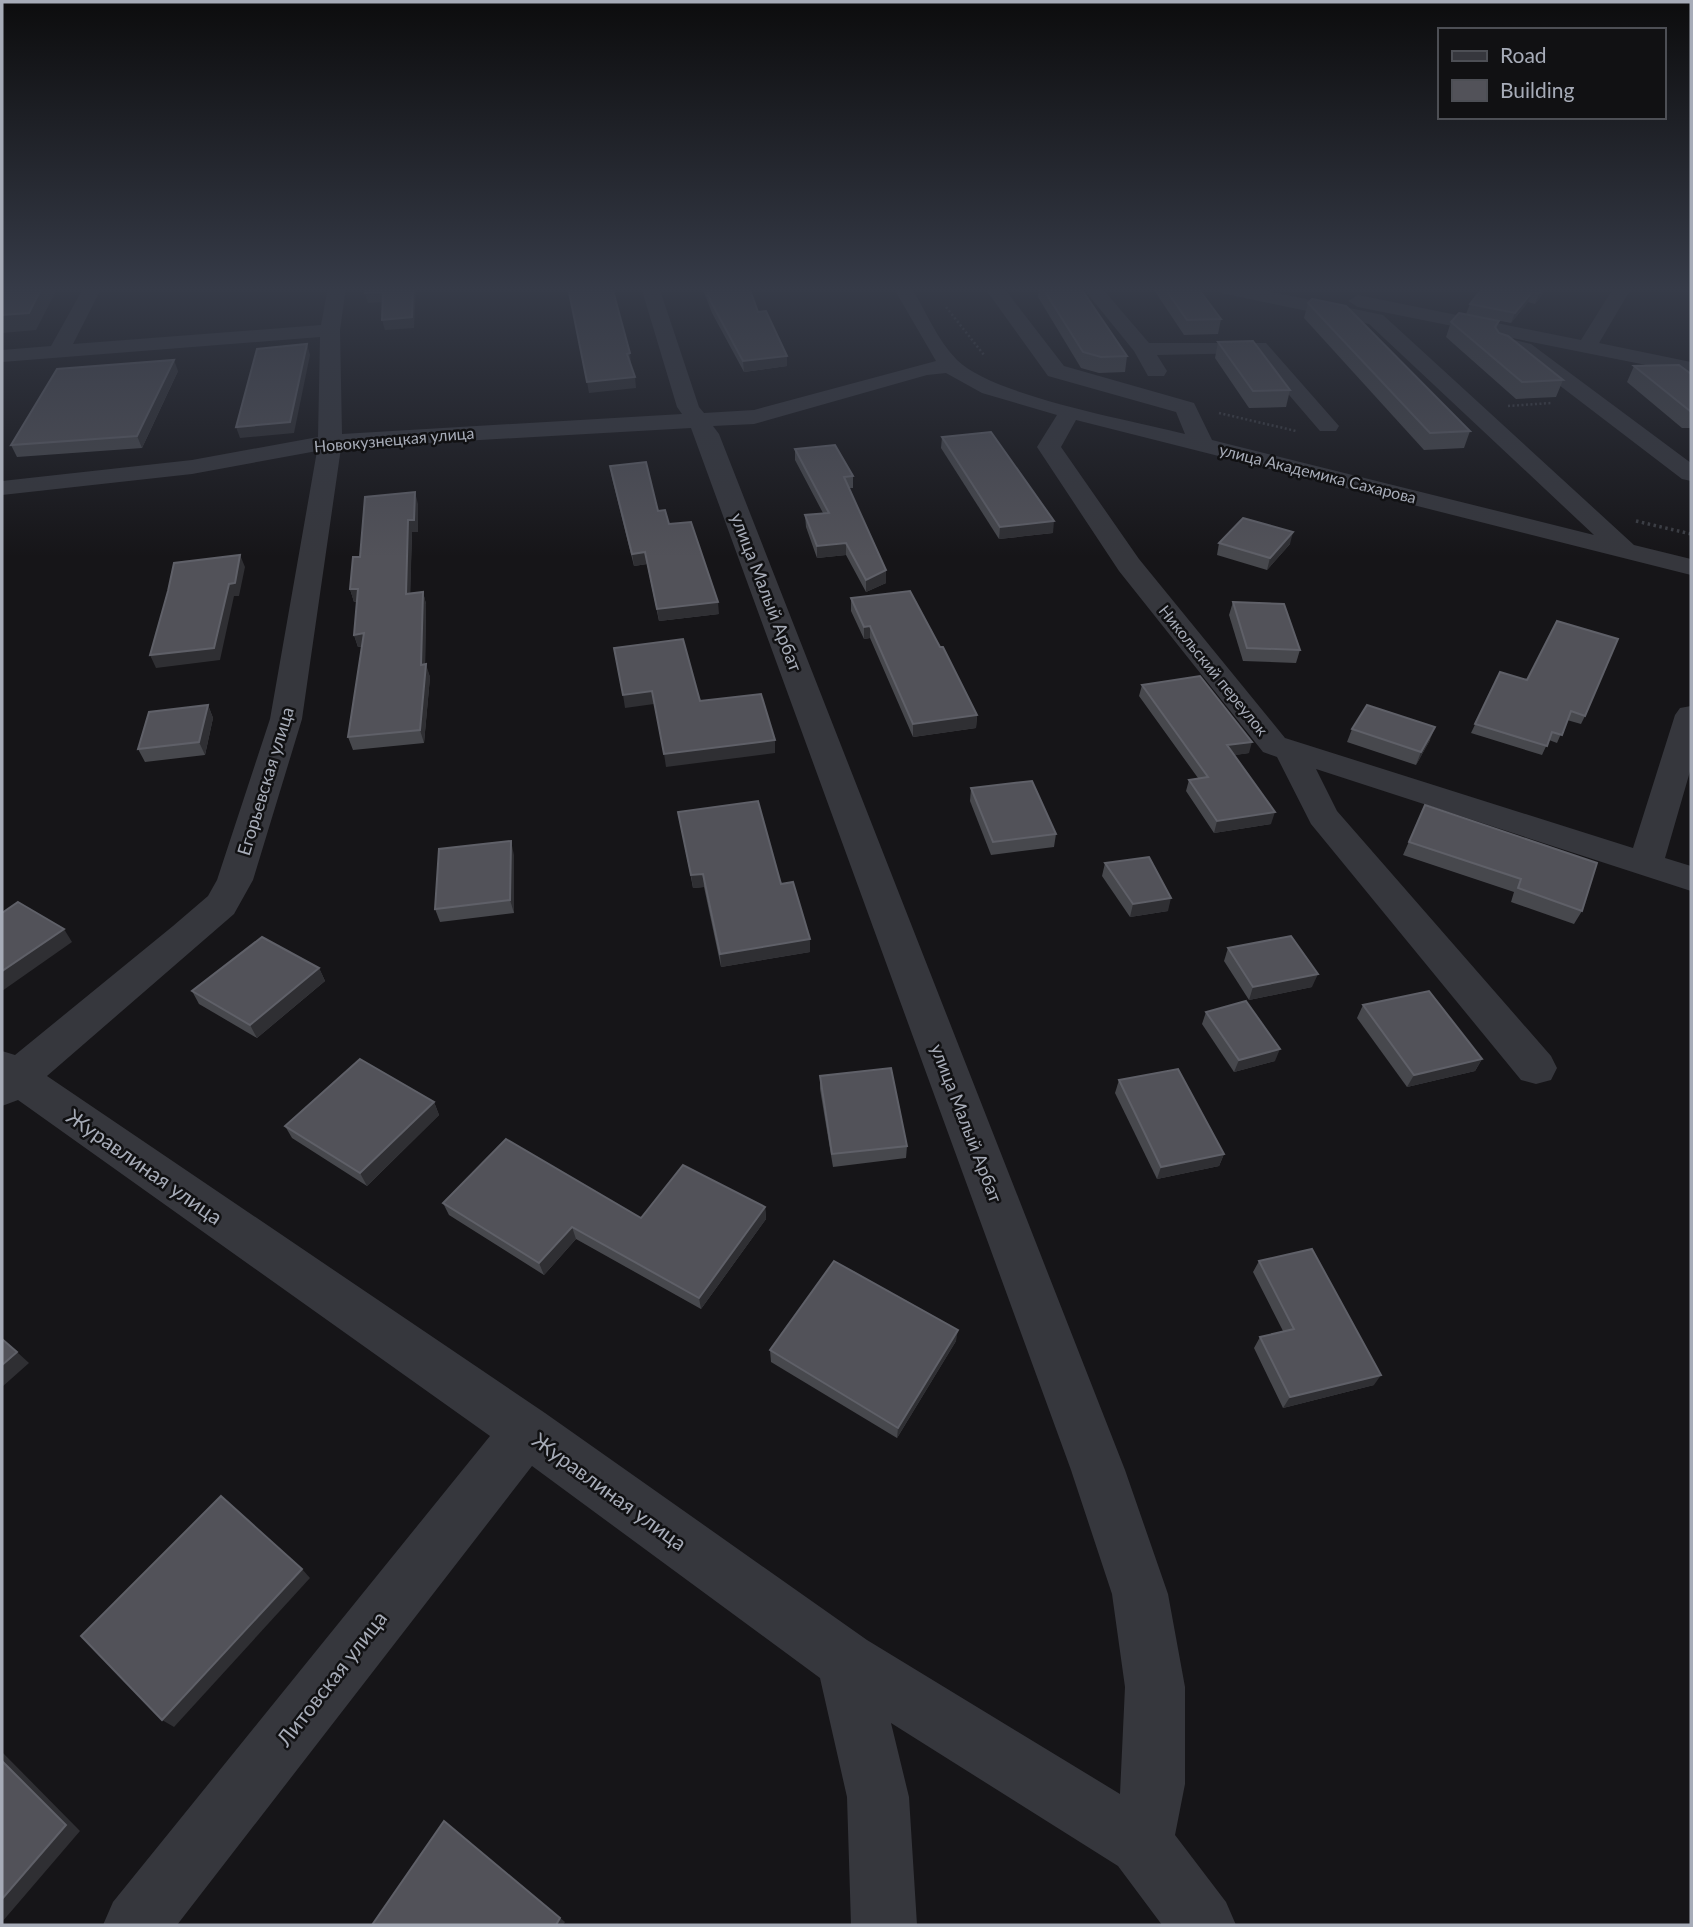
<svg xmlns="http://www.w3.org/2000/svg" width="1693" height="1927" font-family="Lato,sans-serif">
<style>
.lines{fill:none;stroke-linecap:round;stroke-linejoin:round}
.path-far1{stroke:#3c3e44;stroke-width:2.5;stroke-dasharray:2 2.5;stroke-linecap:butt}
.path{stroke:#3c3e44;stroke-width:3.5;stroke-dasharray:2.5 3.5;stroke-linecap:butt}
.minor{fill:#36373d;fill-rule:evenodd}
.wall{fill:#47484d}
.shaded-wall{fill:#2f2f33}
.building{fill:#525259;stroke:#5f6068;stroke-width:2}
.labels{text-anchor:middle;dominant-baseline:central;stroke-width:5;stroke-linejoin:round;paint-order:stroke}
.far-street-label{font-size:16px;fill:#a7acb8;stroke:#111113}
.street-label{font-size:18px;fill:#a7acb8;stroke:#111113}
.near-street-label{font-size:21px;fill:#a7acb8;stroke:#111113}
</style>
<rect width="100%" height="100%" fill="#161518"/>
<g class="lines">
<g class="path-far1">
<path d="M946,307l38,48"/>
<path d="M1508,406l43,-3"/>
<path d="M1219,413l77,18"/>
</g>
<path class="path" d="M1636,521l55,13"/>
<g class="minor">
<path d="M84,287h18l-29,57 248,-19 7,-38h18l-6,43 2,104 340,-20 -5,-7 -36,-120h18l40,120 5,6 50,-3 182,-49 -43,-74h18c15,24 26,53 46,73 36,36 174,60 228,74l-9,-22 -128,-36 -64,-89h19l61,79 130,37 18,37 382,95 -225,-211 -148,-31 -9,-6h37l134,28 251,230 57,14v16l-615,-155 -15,27 78,112 146,179 348,110 42,-133 5,-7 11,-2v62l-26,90 26,8v25l-375,-122 21,42 214,245 6,12 -6,12 -15,4 -15,-4 -210,-256 -34,-67 -14,-5 -144,-181 -82,-124 20,-32 -75,-22 -36,-20 -19,2 -173,49 -41,2 6,8 406,1036 43,124 17,93v97l-10,51 51,67 10,23h-74l-44,-59 -227,-143 18,74 8,128h-66l-4,-128 -27,-119 -288,-212 -355,459h-74l10,-23 377,-466 -472,-336 -16,6v-55l13,4 158,-129 35,-30 9,-16 53,-161 47,-268 -125,23 -190,21v-14l190,-21 126,-23 2,-100 -318,25v-12l49,-4zM691,428l380,1042 41,124 13,93 -5,107 -253,-154 -322,-227 -498,-337 187,-162 19,-34 49,-161 39,-271z"/>
<path d="M1082,287h19l48,56h117l73,83 -3,5h-16l-67,-78 -96,2 10,16 -3,5h-16l-14,-25z"/>
<path d="M1614,287h18l-33,56 92,19v12l-333,-67 -10,-6 10,-6 223,45z"/>
<path d="M1502,337l29,7 160,119v18l-9,-2 -165,-126 -22,-6 -3,-4 3,-4z"/>
</g>
</g>
<g class="wall">
<path d="M702,287h47l9,25 29,54 -43,6 -32,-59z"/>
<path d="M1039,287h41l47,69 -2,16 -26,1 -18,-5 -43,-71z"/>
<path d="M1152,287h45l24,32 -3,15 -34,1z"/>
<path d="M1548,287l-13,17 -7,-2 -17,21 -45,-9 4,-10z"/>
<path d="M1308,303l162,128 -6,17 -40,2 -120,-132z"/>
<path d="M1499,321l-3,8 3,4 64,47 -7,17 -40,2 -70,-62 5,-15z"/>
<path d="M1218,342l72,48 -4,17 -37,1 -34,-50z"/>
<path d="M1634,366l57,8v54h-9l-55,-46z"/>
<path d="M178,371l-36,77 -125,9 -6,-12z"/>
<path d="M942,437l111,96 -54,6 -58,-91z"/>
<path d="M795,449l58,27v12h-4l37,82v13l-20,9 -20,-37 -29,3 -11,-31 -1,-12 18,-2 -28,-53z"/>
<path d="M610,466l48,45 11,13 50,90 -60,7 -12,-57 -13,2 -22,-88z"/>
<path d="M418,504v28h-6l-2,61 13,-1 3,12 -1,60 5,13 -6,66 -71,7 -5,-13 14,-90h-4l-4,-12 3,-33h-3l-4,-13 10,-32z"/>
<path d="M1219,543l71,1 -23,26 -50,-15z"/>
<path d="M851,598l126,117 -1,13 -63,9 -43,-99 -6,1 -13,-28z"/>
<path d="M1233,602l67,48 -4,13 -53,-2 -14,-46z"/>
<path d="M1500,672l85,44 -4,8 -14,-4 -10,23 -8,-3 -7,15 -71,-22z"/>
<path d="M1142,685l107,68 -15,2 37,69 -57,9 -28,-42 3,-11 9,-2 -59,-82z"/>
<path d="M208,705l5,13 -8,37 -60,7 -7,-13z"/>
<path d="M1352,729l78,11 -14,25 -69,-23z"/>
<path d="M971,788l85,46 -2,13 -63,8 -21,-54z"/>
<path d="M1425,805l157,106 -8,13 -63,-22 3,-10 -111,-37z"/>
<path d="M678,812l103,72 29,68 -89,15 -17,-80 -11,1z"/>
<path d="M514,855v58l-74,9 -5,-13z"/>
<path d="M1105,863l63,48 -38,6 -28,-41z"/>
<path d="M1228,948l84,39 -63,13 -25,-39z"/>
<path d="M319,968l6,13 -68,57 -58,-34 -7,-13z"/>
<path d="M1363,1005l119,54 -7,12 -68,16 -50,-69z"/>
<path d="M1206,1012l69,49 -41,11 -32,-48z"/>
<path d="M820,1076l87,70 -1,12 -73,9 -13,-78z"/>
<path d="M1119,1080l105,74 -5,12 -62,13 -42,-86z"/>
<path d="M434,1102l5,13 -72,71 -75,-48 -7,-12z"/>
<path d="M443,1203l198,15 124,-11 1,12 -65,90 -125,-70 -32,36 -95,-60z"/>
<path d="M1259,1261l115,124 -91,23 -29,-60 6,-11 23,-6 -30,-59z"/>
<path d="M956,1341l-59,97 -126,-76 -1,-12z"/>
</g>
<g class="shaded-wall">
<path d="M42,287h16l-22,43 -34,3v-18z"/>
<path d="M413,287h3l-2,41 -29,2 -3,-10z"/>
<path d="M1544,287h4l-13,17 4,-11z"/>
<path d="M383,292l3,10 -18,1 -3,-10z"/>
<path d="M1532,292l-4,10 -17,21 4,-10z"/>
<path d="M307,344l3,11 -16,78 -54,5 -4,-11z"/>
<path d="M630,353l1,11h-3l-1,-10z"/>
<path d="M787,356v10l-43,6 -1,-11z"/>
<path d="M174,360l4,11 -36,77 -5,-12z"/>
<path d="M635,377l1,11 -47,5 -2,-11z"/>
<path d="M415,492l3,12v28h-6l-2,74 -4,-12 2,-74z"/>
<path d="M1054,521l-1,12 -54,6 1,-12z"/>
<path d="M1293,532l-3,12 -23,26 3,-12z"/>
<path d="M846,543v12l-29,3v-12z"/>
<path d="M645,552l2,12 -13,2 -2,-12z"/>
<path d="M240,555l5,12 -6,29h-5l-14,64 -64,8 -6,-13 79,-71z"/>
<path d="M886,570v13l-20,9v-12z"/>
<path d="M350,589h8l4,12 -8,1z"/>
<path d="M423,592l3,12 -1,72 1,-12 4,13 -6,66 -4,-13z"/>
<path d="M718,602l1,12 -60,7 -2,-12z"/>
<path d="M870,626v12l-6,1v-12z"/>
<path d="M364,633l4,13 -10,1 -4,-12z"/>
<path d="M652,691l2,13 -29,4 -2,-13z"/>
<path d="M208,705l5,13 -8,37 -6,-13z"/>
<path d="M977,715l-1,13 -63,9v-13z"/>
<path d="M1435,727l-5,13 -14,25 5,-13z"/>
<path d="M775,740v13l-109,14 -2,-13z"/>
<path d="M1252,742l-3,11 -25,4 3,-12z"/>
<path d="M1275,812l-4,12 -57,9 3,-12z"/>
<path d="M511,841l3,14v58l-4,-13z"/>
<path d="M703,874l1,13 -11,1 -2,-13z"/>
<path d="M1171,898l-3,13 -38,6 3,-13z"/>
<path d="M64,929l8,13 -70,49v-20z"/>
<path d="M810,939v13l-89,15 -1,-13z"/>
<path d="M319,968l6,13 -68,57 -7,-13z"/>
<path d="M1318,974l-6,13 -63,13 4,-13z"/>
<path d="M1280,1049l-5,12 -41,11 5,-12z"/>
<path d="M1482,1059l-7,12 -68,16 7,-12z"/>
<path d="M434,1102l5,13 -72,71 -7,-13z"/>
<path d="M1224,1154l-5,12 -62,13 4,-12z"/>
<path d="M765,1207l1,12 -65,90 -2,-11z"/>
<path d="M572,1227l4,12 -32,36 -5,-12z"/>
<path d="M958,1330l-2,11 -59,97 1,-10z"/>
<path d="M17,1352l12,11 -27,24v-22z"/>
<path d="M1381,1375l-7,10 -91,23 7,-11z"/>
<path d="M302,1569l8,9 -136,149 -12,-7z"/>
<path d="M2,1752l78,79 -78,91z"/>
<path d="M444,1821l121,101 -2,3h-7z"/>
</g>
<g class="building">
<path d="M2,287h40l-13,26 -27,2z"/>
<path d="M366,287h47l-1,30 -30,3 1,-28 -18,1z"/>
<path d="M568,287h44l18,66 -3,1 8,23 -48,5z"/>
<path d="M705,287h44l9,25 8,-1 21,45 -44,5 -32,-59z"/>
<path d="M1042,287h38l47,69 -26,1 -18,-5z"/>
<path d="M1164,287h33l24,32 -34,1z"/>
<path d="M1483,287h61l-5,6 -7,-1 -17,21 -45,-9z"/>
<path d="M1312,299l34,7 124,125 -40,2 -122,-130z"/>
<path d="M1459,313l40,8 -4,6 4,6 9,3 55,44 -41,2 -71,-60z"/>
<path d="M1253,341l37,49 -37,1 -35,-49z"/>
<path d="M307,344l-17,78 -54,5 21,-78z"/>
<path d="M174,360l-37,76 -126,9 46,-76z"/>
<path d="M1679,365l12,9v37h-1l-56,-45z"/>
<path d="M991,432l63,89 -54,6 -58,-90z"/>
<path d="M835,445l18,31 -9,1 42,93 -20,10 -20,-37 -29,3 -12,-31 24,-2 -34,-64z"/>
<path d="M646,462l12,49 7,-1 4,14 22,-2 27,80 -61,7 -12,-57 -13,2 -22,-88z"/>
<path d="M415,492l-1,28h-6l-2,74 17,-2 -2,73 5,-1 -6,66 -72,7 16,-104 -10,2 4,-46h-8l3,-32h7l5,-60z"/>
<path d="M1243,518l50,14 -23,26 -51,-15z"/>
<path d="M240,555l-5,28 -6,1 -15,64 -64,7 18,-64 6,-28z"/>
<path d="M910,591l30,56h3l34,68 -64,9 -43,-98 -6,1 -13,-29z"/>
<path d="M1233,602l51,2 16,46 -53,-2z"/>
<path d="M1557,621l61,18 -33,77 -14,-5 -9,24 -10,-3 -5,14 -72,-22 25,-52 27,8z"/>
<path d="M683,639l17,62 61,-7 14,46 -111,14 -12,-63 -29,4 -9,-47z"/>
<path d="M1200,676l52,66 -25,3 48,67 -58,9 -28,-41 19,-3 -66,-92z"/>
<path d="M208,705l-9,37 -61,7 11,-37z"/>
<path d="M1367,705l68,22 -14,25 -69,-23z"/>
<path d="M1032,781l24,53 -63,8 -22,-54z"/>
<path d="M758,801l23,83 12,-2 17,57 -90,15 -17,-80 -12,1 -13,-63z"/>
<path d="M1425,805l172,58 -15,48 -64,-23 3,-9 -112,-37z"/>
<path d="M511,841l-1,59 -75,9 4,-60z"/>
<path d="M1149,857l22,41 -38,6 -28,-41z"/>
<path d="M18,902l46,27 -62,42v-58z"/>
<path d="M1291,936l27,38 -65,13 -25,-39z"/>
<path d="M262,937l57,31 -69,57 -58,-34z"/>
<path d="M1429,991l53,68 -68,16 -51,-70z"/>
<path d="M1246,1001l34,48 -41,11 -33,-48z"/>
<path d="M360,1059l74,43 -74,71 -75,-47z"/>
<path d="M891,1068l16,78 -75,8 -12,-78z"/>
<path d="M1178,1069l46,85 -63,13 -42,-87z"/>
<path d="M506,1139l135,79 42,-53 82,42 -66,91 -127,-71 -33,36 -96,-60z"/>
<path d="M1312,1249l69,126 -91,22 -30,-60 34,-8 -35,-68z"/>
<path d="M834,1261l124,69 -60,98 -128,-78z"/>
<path d="M2,1339l15,13 -15,13z"/>
<path d="M221,1496l81,73 -140,151 -81,-84z"/>
<path d="M2,1761l64,64 -64,74z"/>
<path d="M444,1821l116,97 -4,7h-184z"/>
</g>
<linearGradient id="sky" x2="0" y2="1"><stop stop-color="#0c0c0d"/><stop offset="0.52" stop-color="#363b48"/><stop offset="1" stop-color="#363b48" stop-opacity="0"/></linearGradient>
<rect width="1693" height="557" fill="url(#sky)"/>
<g class="labels">
<g class="far-street-label">
<text transform="translate(394 439) rotate(-5)">Новокузнецкая улица</text>
<text transform="translate(1318 473) rotate(14)">улица Академика Сахарова</text>
<text transform="translate(1214 670) rotate(51)">Никольский переулок</text>
</g>
<g class="street-label">
<text transform="translate(767 592) rotate(69)">улица Малый Арбат</text>
<text transform="translate(265 781) rotate(-73)">Егорьевская улица</text>
<text transform="translate(967 1123) rotate(69)">улица Малый Арбат</text>
</g>
<g class="near-street-label">
<text transform="translate(145 1166) rotate(35)">Журавлиная улица</text>
<text transform="translate(610 1491) rotate(36)">Журавлиная улица</text>
<text transform="translate(331 1678) rotate(-52)">Литовская улица</text>
</g>
</g>
<rect width="1693" height="1927" fill="none" stroke="#a7acb8" stroke-width="7"/>
<rect x="1438" y="28" width="228" height="91" fill="#111113" stroke="#4d4f55" stroke-width="2"/>
<rect x="1452" y="51" width="35" height="10" fill="#36373d" stroke="#4d4f55" stroke-width="2"/>
<text x="1500" y="63" font-size="21" fill="#a7acb8">Road</text>
<rect x="1452" y="80" width="35" height="21" fill="#525259" stroke="#4d4f55" stroke-width="2"/>
<text x="1500" y="98" font-size="21" fill="#a7acb8">Building</text>
</svg>
